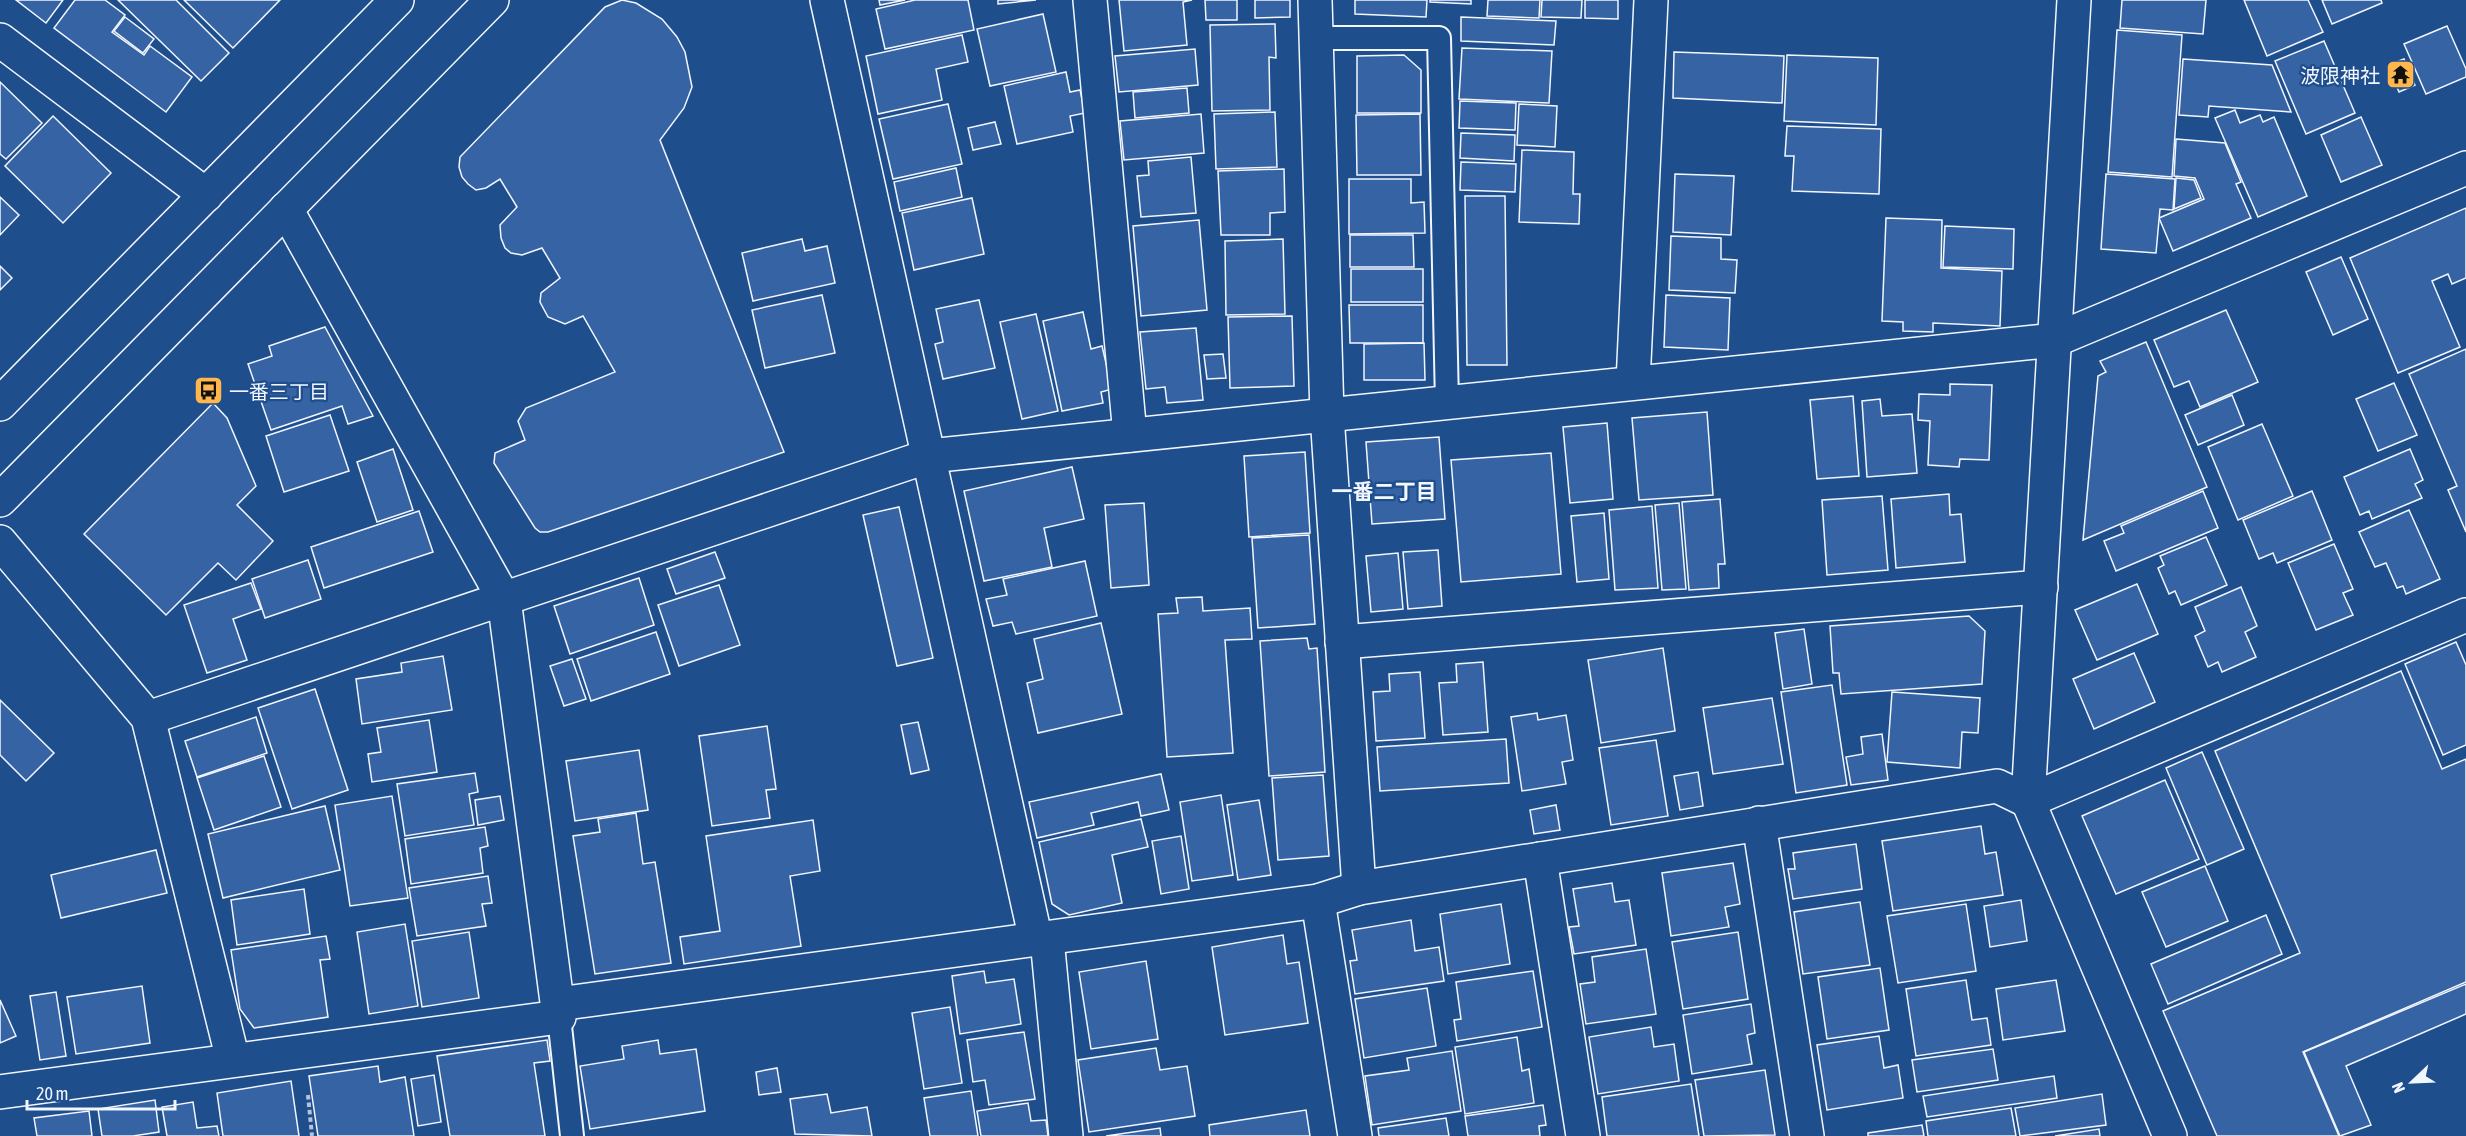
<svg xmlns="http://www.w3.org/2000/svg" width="2466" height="1136" font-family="'Asap Condensed','Noto Sans JP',sans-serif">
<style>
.building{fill:#3563a3;stroke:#f2f6ff;stroke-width:1.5}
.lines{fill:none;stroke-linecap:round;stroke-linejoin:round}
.service-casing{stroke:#f2f6ff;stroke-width:26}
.minor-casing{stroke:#f2f6ff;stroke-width:36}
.tertiary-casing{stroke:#f2f6ff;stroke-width:36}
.path{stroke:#b3c4dc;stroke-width:4;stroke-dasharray:4.5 3;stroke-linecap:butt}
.service{stroke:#1f4e8c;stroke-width:22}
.minor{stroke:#1f4e8c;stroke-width:33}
.tertiary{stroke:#1f4e8c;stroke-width:33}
.labels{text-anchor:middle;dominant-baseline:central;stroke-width:4.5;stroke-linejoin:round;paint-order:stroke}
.poi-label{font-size:20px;fill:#f2f6ff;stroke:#1f4e8c;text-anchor:end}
.neighbourhood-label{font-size:21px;font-weight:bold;fill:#f2f6ff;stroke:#1f4e8c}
</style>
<rect width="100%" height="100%" fill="#1f4e8c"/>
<g class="building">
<path d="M16,0h47l-17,23z"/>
<path d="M75,0h30l20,15 -13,17 32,23 6,-9 42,31 -26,35 -112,-84z"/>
<path d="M118,0h58l53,53 -28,28z"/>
<path d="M184,0h96l-47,48z"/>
<path d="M622,0l14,3 26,16 15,18 8,15 7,35 -8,21 -24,32 124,312 -236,80h-8l-5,-4 -41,-65 1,-10 30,-13 -7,-19 8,-13 89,-36 -32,-56 -18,8 -17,-7 -8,-15 1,-9 19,-15 -18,-30 -20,7 -11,-2 -6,-5 -4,-10 -1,-13 17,-18 -17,-28 -14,9 -10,2 -8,-6 -6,-7 -3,-10 1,-10 145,-150z"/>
<path d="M879,0h26l-25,5z"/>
<path d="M915,0h53l6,30 -89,19 -9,-40z"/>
<path d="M998,0h38l-38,4z"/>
<path d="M1119,0h73l-9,2 4,43 -63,6z"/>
<path d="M1205,0h32v20h-31z"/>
<path d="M1255,0h35v17l-35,1z"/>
<path d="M1355,0h72l-1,17 -71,-3z"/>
<path d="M1430,0h41v4l-41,-2z"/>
<path d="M1488,0h52l-1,18 -52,-2z"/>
<path d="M1542,0h40l-1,18 -40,-1z"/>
<path d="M1585,0h33v19l-33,-1z"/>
<path d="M2122,0h84l-3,34 -83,-6z"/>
<path d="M2244,0h64l15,32 -56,24z"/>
<path d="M2322,0h59l1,3 -50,21z"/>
<path d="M1043,14l13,58 -66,14 -13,-57z"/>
<path d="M125,17l29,22 -11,14 -29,-22z"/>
<path d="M1461,17l95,4 -2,24 -93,-4z"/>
<path d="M1275,24l1,34 -7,-1 1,53 -58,1 -2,-86z"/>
<path d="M2447,26l19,43v8l-40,17 -22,-50z"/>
<path d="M2117,30l65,5 -10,142 -64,-5z"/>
<path d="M962,35l6,27 -32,7 6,31 -64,14 -12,-58z"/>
<path d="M2324,41l31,72 -49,21 -31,-73z"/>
<path d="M1462,48l90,3 -3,52 -90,-4z"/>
<path d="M1195,49l3,36 -79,7 -4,-36z"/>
<path d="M1674,52l110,4 -2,47 -109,-5z"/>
<path d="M1404,55l17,15v43h-64v-57z"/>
<path d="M1787,55l91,3 -2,67 -92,-4z"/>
<path d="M2183,59l89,6 19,47 -82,-6 -1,11 -29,-2z"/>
<path d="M2404,59l11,26 -16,7 -11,-27z"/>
<path d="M1066,72l4,20 10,-2 5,23 -15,3 3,16 -56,12 -13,-58z"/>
<path d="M0,82l42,41 -36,36 -6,-5z"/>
<path d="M1187,88l2,25 -54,5 -2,-26z"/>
<path d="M1460,101l56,2 -1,27 -56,-2z"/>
<path d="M948,104l14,60 -69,15 -14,-60z"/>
<path d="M1519,104l38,2 -2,41 -38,-2z"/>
<path d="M2235,110l5,13 20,-8 3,7 11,-5 33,79 -49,21 -43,-99z"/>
<path d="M1275,112l2,55 -61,2 -2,-55z"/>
<path d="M1201,114l3,39 -80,7 -4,-39z"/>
<path d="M1420,114l1,61h-64l-1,-60z"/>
<path d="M53,116l58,57 -48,50 -58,-57z"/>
<path d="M2361,117l21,48 -41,17 -20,-47z"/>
<path d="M995,122l6,22 -28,6 -5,-22z"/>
<path d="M1787,126l94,3 -2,65 -87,-3 2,-35h-9z"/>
<path d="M1461,133l54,2 -1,26 -54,-3z"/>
<path d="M2176,139l49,4 16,39 -5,2 15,34 -78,33 -14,-33 45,-19 -9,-21 -21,-2z"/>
<path d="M1522,150l52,2 -1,42h7l-1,30 -60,-2z"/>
<path d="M1191,157l5,56 -55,4 -4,-41 12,-1 -1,-14z"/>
<path d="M1461,162l55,2 -1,28 -55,-2z"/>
<path d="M956,168l6,29 -62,14 -6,-29z"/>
<path d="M1284,169l1,43 -15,1v22h-49l-3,-64z"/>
<path d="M1675,174l59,2 -3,59 -58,-3z"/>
<path d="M2106,174l69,5 -2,31 -13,-1 -4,44 -55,-4z"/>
<path d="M2176,178l18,2 7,18 -27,11z"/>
<path d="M1349,179h62v24l13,-1 1,31 -76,1z"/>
<path d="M1465,196h40l2,169h-40z"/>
<path d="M0,197l19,18 -19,20z"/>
<path d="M972,198l12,56 -70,16 -12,-57z"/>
<path d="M2466,208v70l-14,6 -4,-10 -16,7 28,66 -62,26 -48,-115z"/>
<path d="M1886,218l56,2 -1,48 61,3 -2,55 -67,-3v9l-30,-1v-9l-21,-1z"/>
<path d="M1199,220l8,90 -66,6 -8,-90z"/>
<path d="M1945,226l69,3 -1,40 -70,-2z"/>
<path d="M1350,235h63l1,32h-64z"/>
<path d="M1671,236l50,2v21l16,1 -2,33 -66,-3z"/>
<path d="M802,239l3,12 22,-5 8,37 -82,18 -11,-48z"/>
<path d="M1283,239l2,75 -59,1 -1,-74z"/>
<path d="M2341,257l27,62 -35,16 -27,-63z"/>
<path d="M0,266l12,12 -12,12z"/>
<rect x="1351" y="269" width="72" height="33"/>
<path d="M822,295l13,58 -70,15 -13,-58z"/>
<path d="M1666,295l64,3 -2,52 -64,-3z"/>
<path d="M979,300l16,68 -52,11 -8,-35 8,-2 -7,-33z"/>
<path d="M1349,305h74v38h-73z"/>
<path d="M2226,310l32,72 -58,25 -11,-26 -15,6 -20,-47z"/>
<path d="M1083,312l8,37 11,-3 10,43 -11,3 2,11 -41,8 -19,-90z"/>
<path d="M1036,314l22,97 -36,8 -22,-97z"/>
<path d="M1292,316l2,70 -64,2 -2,-71z"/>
<path d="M325,327l48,89 -25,8 -6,-18 -71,24 -23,-66 24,-8 -3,-10z"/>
<path d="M1196,328l7,72 -36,3 -2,-16 -19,2 -6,-57z"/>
<path d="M2146,342l61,145 -124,53 15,-164 8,-4 -6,-11z"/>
<path d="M1424,343l1,37h-61v-36z"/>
<path d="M2466,349v183l-18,-42 9,-4 -48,-112z"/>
<path d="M1223,354l3,24 -19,1 -3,-24z"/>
<path d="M2394,383l23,52 -39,16 -22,-52z"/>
<path d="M1950,384l42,1 -3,75 -29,-1 -1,8 -31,-2 2,-44 -12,-1 1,-26 31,1z"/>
<path d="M2232,395l12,30 -46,20 -13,-30z"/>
<path d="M1853,396l6,80 -42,3 -7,-79z"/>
<path d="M1880,399l2,17 30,-2 5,59 -50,4 -5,-76z"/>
<path d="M213,403l14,15 29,68 -19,19 36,36 -37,39 -18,-17 -52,52 -82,-81z"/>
<path d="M1707,412l6,83 -74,5 -7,-82z"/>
<path d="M330,415l19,56 -65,21 -18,-56z"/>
<path d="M1607,423l6,76 -43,4 -7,-76z"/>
<path d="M2262,424l31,72 -55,24 -30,-73z"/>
<path d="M1439,437l6,82 -73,5 -6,-82z"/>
<path d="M393,449l20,61 -36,12 -20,-60z"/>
<path d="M2410,449l13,31 -8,4 7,14 -50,21 -3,-8 -9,4 -16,-38z"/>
<path d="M1305,452l5,81 -61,4 -5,-81z"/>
<path d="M1551,453l10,121 -100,8 -10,-122z"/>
<path d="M1072,467l12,52 -40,9 8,39 -68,14 -20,-90z"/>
<path d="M2203,491l15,37 -102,43 -12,-30 20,-8 -3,-7z"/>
<path d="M2312,491l20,49 -55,23 -4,-10 -14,6 -16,-39z"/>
<path d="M1949,494l1,21 11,-1 4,48 -69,6 -5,-69z"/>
<path d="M1882,496l6,74 -61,5 -5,-75z"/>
<path d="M1720,499l5,65h-7l1,24 -30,2 -7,-88z"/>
<path d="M1144,503l5,82 -38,3 -6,-83z"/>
<path d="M1679,503l7,86 -24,1 -7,-85z"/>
<path d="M1652,506l6,82 -43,2 -6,-80z"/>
<path d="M899,507l34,151 -36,8 -34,-151z"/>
<path d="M2409,510l31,69 -34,15 -3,-8 -6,2 -11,-25 -11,4 -16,-35z"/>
<path d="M419,511l14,41 -109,36 -13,-41z"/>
<path d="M1604,513l5,66 -32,3 -6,-66z"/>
<path d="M1309,535l6,89 -57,4 -6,-90z"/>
<path d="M2206,537l21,48 -46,20 -6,-14 -6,3 -11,-26 6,-3 -4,-9z"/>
<path d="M2334,544l19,45 -10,4 10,22 -37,15 -28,-67z"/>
<path d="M1438,550l4,56 -34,3 -5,-57z"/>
<path d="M715,552l10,26 -49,16 -9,-25z"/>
<path d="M1398,553l5,56 -32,3 -5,-56z"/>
<path d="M308,560l13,39 -56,19 -13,-39z"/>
<path d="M1085,561l12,55 -81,18 -4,-12 -19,4 -7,-27 21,-4 -4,-16z"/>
<path d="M639,578l15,47 -84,29 -16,-48z"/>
<path d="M251,583l10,26 -28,10 14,41 -40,13 -23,-68z"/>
<path d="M2137,584l21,50 -61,26 -22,-50z"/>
<path d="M719,585l21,60 -61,21 -21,-61z"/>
<path d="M2241,587l16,39 -12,6 11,25 -34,15 -4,-10 -10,5 -13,-31 10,-5 -10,-24z"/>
<path d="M1202,597l1,14 47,-3 2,31 -27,1 8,113 -66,4 -9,-143 20,-1 -2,-15z"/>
<path d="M1969,616l16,15 -3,53 -141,10 -2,-21h-6l-3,-47z"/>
<path d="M1101,623l21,91 -84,19 -11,-50 16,-4 -9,-40z"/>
<path d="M1804,629l8,55 -29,5 -8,-56z"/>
<path d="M656,632l14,42 -79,27 -14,-42z"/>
<path d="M1307,638l2,11 8,-1 8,124 -56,4 -9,-135z"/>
<path d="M2456,642l10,23v80l-23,10 -38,-91z"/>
<path d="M1663,648l12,83 -74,12 -13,-83z"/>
<path d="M2134,653l21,49 -61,27 -21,-50z"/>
<path d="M443,656l9,54 -90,14 -6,-45 46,-7 -1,-9z"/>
<path d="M572,659l14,40 -22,7 -14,-40z"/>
<path d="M1483,662l5,70 -45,3 -4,-52 18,-1 -1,-18z"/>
<path d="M2401,671l41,98 24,-10v223l-163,70 36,84h-122l-54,-125 137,-58 -85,-202z"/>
<path d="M1420,672l5,66 -49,3 -3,-49 17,-1 -1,-17z"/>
<path d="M1832,685l15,100 -51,8 -15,-101z"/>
<path d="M315,689l33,101 -56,19 -34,-101z"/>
<path d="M1892,692l88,6 -2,35 -16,-1 -2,36 -73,-6z"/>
<path d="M1772,698l11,66 -70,10 -10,-66z"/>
<path d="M0,700l54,53 -28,28 -26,-26z"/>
<path d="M1537,713l1,7 28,-5 7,45 -11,2 4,22 -44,7 -11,-74z"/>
<path d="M256,717l11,36 -70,24 -12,-36z"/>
<path d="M429,720l8,52 -65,10 -4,-28 13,-2 -4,-24z"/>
<path d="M918,722l11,48 -18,4 -10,-49z"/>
<path d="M767,726l9,63 -10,1 4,28 -58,8 -13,-90z"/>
<path d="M1882,734l6,46 -37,5 -5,-28 17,-3 -2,-17z"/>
<path d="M1506,739l3,44 -129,8 -3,-44z"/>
<path d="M1656,740l12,76 -57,9 -12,-77z"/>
<path d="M639,750l9,60 -73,11 -9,-60z"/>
<path d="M2202,752l42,97 -37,16 -41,-97z"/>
<path d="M264,756l17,51 -67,23 -17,-52z"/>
<path d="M1698,772l5,34 -23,4 -6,-34z"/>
<path d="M475,773l3,19 -9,2 5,31 -69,11 -8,-52z"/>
<path d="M1161,774l8,36 -28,6 -3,-14 -47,11 3,12 -57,13 -8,-36z"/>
<path d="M1323,775l6,81 -51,4 -6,-82z"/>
<path d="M2165,780l34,79 -83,35 -34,-78z"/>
<path d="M1221,795l12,80 -41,6 -12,-79z"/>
<path d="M392,796l16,102 -58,8 -15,-101z"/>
<path d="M500,796l4,24 -26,5 -3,-25z"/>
<path d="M1259,800l12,75 -33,5 -11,-75z"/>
<path d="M1556,805l4,25 -26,4 -4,-24z"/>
<path d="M325,806l15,64 -117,28 -15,-64z"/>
<path d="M636,813l7,51 12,-2 16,101 -76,11 -22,-138 27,-4 -2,-13z"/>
<path d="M1141,819l7,28 -36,8 10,48 -53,12 -17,-11 -13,-62z"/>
<path d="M813,820l7,51 -30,5 11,70 -117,18 -4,-27 40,-6 -14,-95z"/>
<path d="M1981,826l4,28 11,-2 7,43 -110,16 -11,-70z"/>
<path d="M485,827l3,19 -8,2 3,25 -72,11 -6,-45z"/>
<path d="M1181,836l8,53 -28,5 -9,-53z"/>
<path d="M1856,844l6,45 -69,10 -5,-30h7l-2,-16z"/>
<path d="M156,850l11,43 -106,25 -10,-43z"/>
<path d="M1733,863l7,41 -15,3 4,20 -58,9 -9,-63z"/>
<path d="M2205,866l23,55 -62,26 -24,-55z"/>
<path d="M488,876l4,27 -10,1 4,22 -69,10 -8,-48z"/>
<path d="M1612,883l3,19 14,-2 7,45 -62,9 -5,-27 10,-1 -6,-37z"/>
<path d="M304,889l6,45 -73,11 -6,-45z"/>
<path d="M2021,900l6,41 -37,6 -6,-41z"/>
<path d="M1860,902l10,63 -67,9 -9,-62z"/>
<path d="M1501,904l9,60 -62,10 -8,-60z"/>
<path d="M1966,904l10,67 -78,12 -11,-67z"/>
<path d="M2266,915l16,39 -114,50 -17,-40z"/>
<path d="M1411,920l4,31 24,-4 5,34 -89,13 -5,-33 7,-1 -5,-30z"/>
<path d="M405,924l13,82 -49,8 -12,-82z"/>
<path d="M469,932l10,66 -57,9 -10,-66z"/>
<path d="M1738,932l10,67 -65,10 -11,-67z"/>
<path d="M1283,935l4,29 12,-2 9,61 -83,12 -13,-88z"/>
<path d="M326,936l4,23 -10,1 8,57 -74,11 -14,-19 -9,-59z"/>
<path d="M1646,949l10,65 -70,10 -6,-40 15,-2 -3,-25z"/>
<path d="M1146,961l12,78 -67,10 -12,-77z"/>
<path d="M1880,968l9,62 -62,9 -9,-62z"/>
<path d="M984,971l2,12 28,-4 7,45 -61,10 -8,-58z"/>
<path d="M1533,971l9,56 -85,14 -3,-21 7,-1 -5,-37z"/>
<path d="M1966,980l6,40 15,-2 4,27 -75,11 -10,-67z"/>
<path d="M2056,980l9,51 -62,9 -7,-51z"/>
<path d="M2466,984v30l-120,52 25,59 -31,11 -36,-84z"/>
<path d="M142,986l8,57 -74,11 -9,-57z"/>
<path d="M1427,988l9,58 -72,12 -9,-59z"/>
<path d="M56,992l10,64 -26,4 -10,-64z"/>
<path d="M0,1000l16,36 -16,7z"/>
<path d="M1751,1004l4,29 -8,2 5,29 -60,10 -9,-59z"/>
<path d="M950,1007l12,76 -38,6 -12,-76z"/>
<path d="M1651,1027l3,20 20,-3 5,37 -81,13 -9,-57z"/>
<path d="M1024,1032l11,67 -46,6 -4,-25 -12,2 -6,-42z"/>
<path d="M1879,1036l5,32 14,-3 5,33 -76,12 -10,-65z"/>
<path d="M1517,1037l5,34 7,-2 5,34 -69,11 -10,-67z"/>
<path d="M547,1040l3,21 -16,2 11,73h-95l-13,-80z"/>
<path d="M658,1040l2,14 36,-5 9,62 -115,18 -10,-63 44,-7 -2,-13z"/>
<path d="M1156,1048l4,22 27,-4 8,50 -106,16 -11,-72z"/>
<path d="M1993,1049l5,31 -81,12 -5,-32z"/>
<path d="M1452,1051l9,60 -89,14 -7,-49 44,-6 -2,-12z"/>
<path d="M378,1066l2,16 25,-5 9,59h-96l-9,-60z"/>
<path d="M777,1068l4,24 -22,3 -3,-23z"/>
<path d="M1765,1070l10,65 -71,1 -9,-56z"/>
<path d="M434,1075l7,47 -23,4 -7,-47z"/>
<path d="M2054,1076l3,22 -130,19 -4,-21z"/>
<path d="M291,1081l8,55h-76l-6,-43z"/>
<path d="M1691,1084l8,52h-92l-5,-39z"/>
<path d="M971,1091l7,45h-48l-6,-38z"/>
<path d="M827,1094l4,19 36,-6 5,29 -77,-2 -5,-35z"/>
<path d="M2102,1094l4,31 -86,11 -5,-28z"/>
<path d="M155,1100l4,32 -26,4h-31l-4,-27z"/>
<path d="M193,1102l4,26 20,-2 2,10h-52l-5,-29z"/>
<path d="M1028,1103l3,18 15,-1 2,16h-67l-4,-25z"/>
<path d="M1543,1105l3,20 -7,1 1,10h-72l-3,-20z"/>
<path d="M2011,1108l5,28h-88l-2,-15z"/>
<path d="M1306,1110l4,26h-100l-1,-11z"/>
<path d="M89,1111l3,25h-55l-3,-18z"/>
<path d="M1446,1118l3,18h-70l-1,-8z"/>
<path d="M1922,1125l2,11h-56v-3z"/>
<path d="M1160,1128l1,8h-55z"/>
<path d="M2099,1129l1,7h-45z"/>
</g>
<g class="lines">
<defs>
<g id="service">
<path d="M1316,38h123l8,365"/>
<path d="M559,1017l13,119"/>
</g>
<g id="minor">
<path d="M827,0l209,940"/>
<path d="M1090,0l40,435"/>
<path d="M1315,0l12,415 32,473"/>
<path d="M0,40l206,155"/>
<path d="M1633,383l18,-383"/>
<path d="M0,542l148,176 85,342"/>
<path d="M1342,642l699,-55"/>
<path d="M148,718l781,-262 1126,-116 411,-172"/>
<path d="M1759,823l48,313"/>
<path d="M1540,859l43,277"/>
<path d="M1318,901l37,235"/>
<path d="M1047,939l19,197"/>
<path d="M558,1004l760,-103 41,-13 638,-102 31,15 438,-186"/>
<path d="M0,1092l559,-75 -55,-418 -218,-390"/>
</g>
<g id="tertiary">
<path d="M2074,0l-46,801 142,335"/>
<path d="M0,404l397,-404"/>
<path d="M0,500l492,-500"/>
</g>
</defs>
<use href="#service" class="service-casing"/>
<use href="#minor" class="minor-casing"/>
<use href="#tertiary" class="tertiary-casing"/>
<path class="path" d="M308,1095l4,41"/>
<use href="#service" class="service"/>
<use href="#minor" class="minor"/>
<use href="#tertiary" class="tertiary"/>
</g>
<defs>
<symbol id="temple-square" viewBox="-11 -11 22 22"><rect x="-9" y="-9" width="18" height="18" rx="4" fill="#ffb74d" stroke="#1f4e8c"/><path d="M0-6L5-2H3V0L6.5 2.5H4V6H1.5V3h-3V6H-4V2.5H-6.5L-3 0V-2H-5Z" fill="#111"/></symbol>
<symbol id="bus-square" viewBox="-11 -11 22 22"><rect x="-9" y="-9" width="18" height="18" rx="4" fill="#ffb74d" stroke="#1f4e8c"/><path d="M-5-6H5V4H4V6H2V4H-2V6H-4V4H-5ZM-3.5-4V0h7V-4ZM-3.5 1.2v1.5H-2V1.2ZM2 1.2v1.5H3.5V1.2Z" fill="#111"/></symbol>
</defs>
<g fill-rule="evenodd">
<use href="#temple-square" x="2384" y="58" width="33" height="33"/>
<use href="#bus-square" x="192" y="374" width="33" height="33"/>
</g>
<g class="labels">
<g class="poi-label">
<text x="2380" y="75">波限神社</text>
<text x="229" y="391" text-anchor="start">一番三丁目</text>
</g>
<g class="neighbourhood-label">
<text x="1384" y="491">一番二丁目</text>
</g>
</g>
<g transform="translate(2412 1082) rotate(247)" stroke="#1f4e8c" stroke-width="4.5" paint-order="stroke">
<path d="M0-4.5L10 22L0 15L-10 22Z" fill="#f2f6ff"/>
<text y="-9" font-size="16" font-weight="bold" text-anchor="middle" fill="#f2f6ff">N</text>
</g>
<path d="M27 1100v9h148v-9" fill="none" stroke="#f2f6ff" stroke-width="3"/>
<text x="36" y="1100" font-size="18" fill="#f2f6ff" stroke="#1f4e8c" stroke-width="4.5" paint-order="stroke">20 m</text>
</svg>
